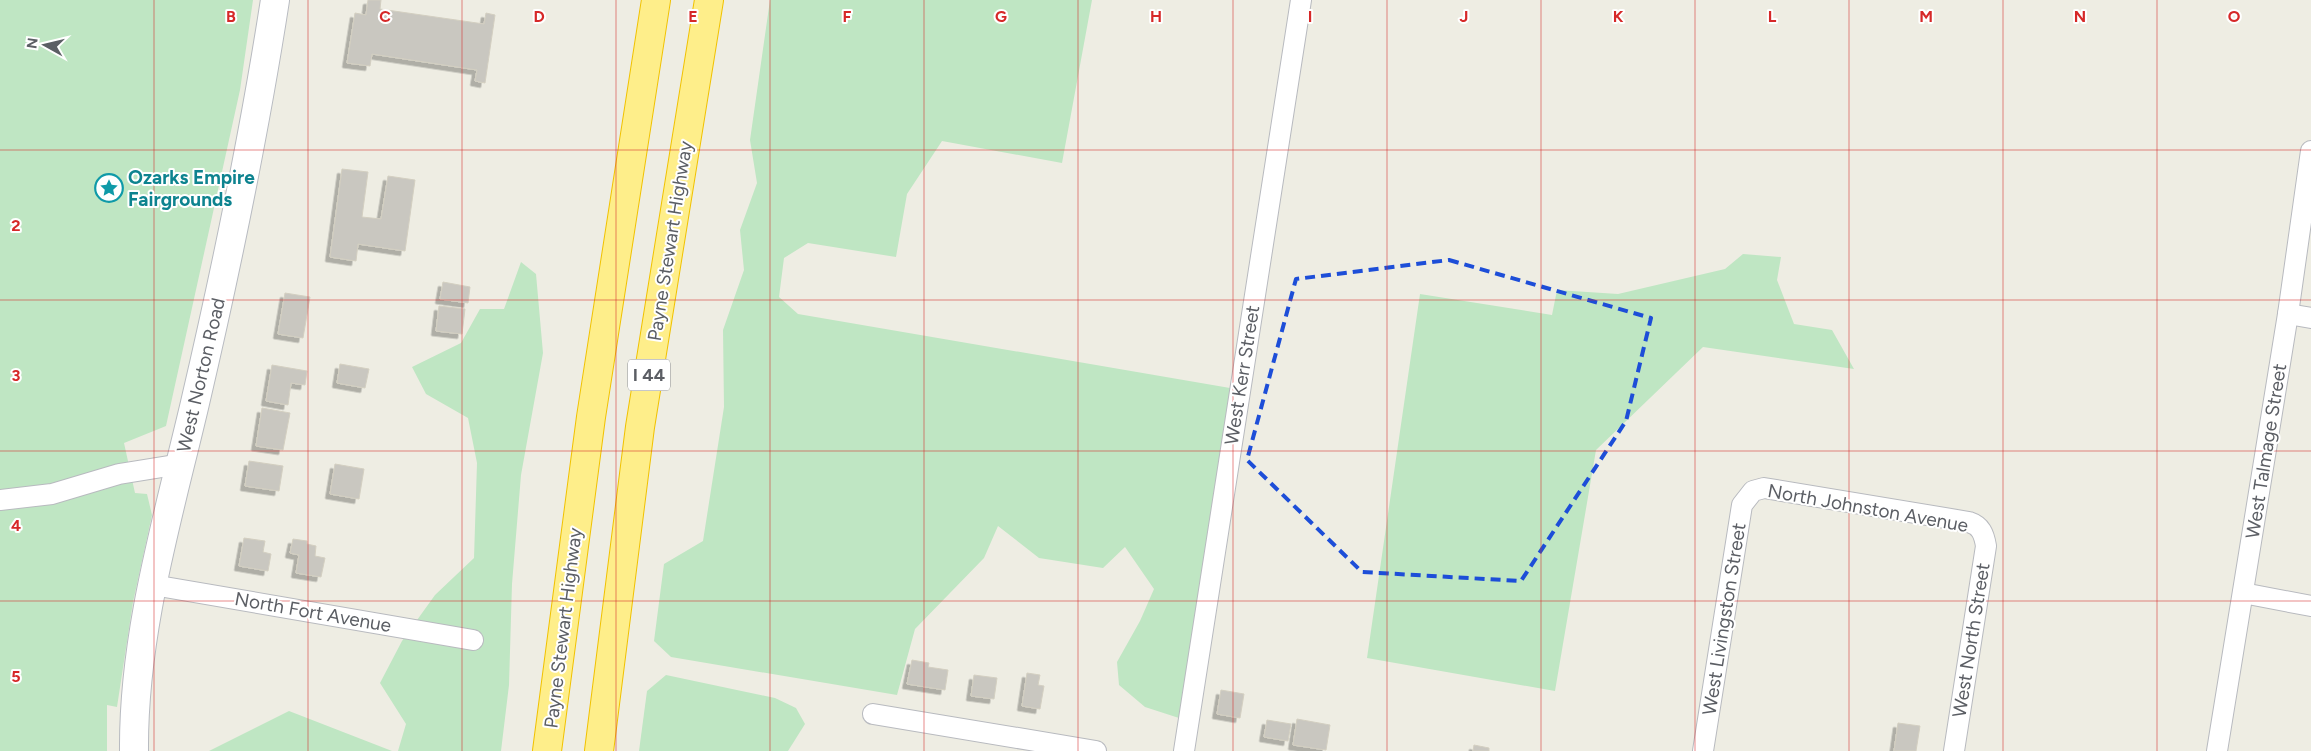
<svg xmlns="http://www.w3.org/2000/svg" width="2311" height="751" font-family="Figtree,sans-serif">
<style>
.green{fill:#bfe6c3}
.building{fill:#c9c7c0;stroke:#d3cfc1;filter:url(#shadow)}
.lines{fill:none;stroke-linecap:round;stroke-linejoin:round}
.minor-casing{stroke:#b8babf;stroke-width:22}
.secondary-casing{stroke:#b8bbc1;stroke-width:30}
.motorway-casing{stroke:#f1c200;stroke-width:30}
.minor{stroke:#fff;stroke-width:20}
.secondary{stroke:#fff;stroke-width:28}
.motorway{stroke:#feee8a;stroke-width:28}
.marked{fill:none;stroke:#1d4ed8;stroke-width:4;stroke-dasharray:10 6;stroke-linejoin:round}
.grid{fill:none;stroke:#d62828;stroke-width:1;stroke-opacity:0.55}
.labels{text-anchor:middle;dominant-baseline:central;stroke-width:4;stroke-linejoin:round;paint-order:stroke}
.shield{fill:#fff;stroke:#8c8e92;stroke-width:1}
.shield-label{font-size:18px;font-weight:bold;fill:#5b5e64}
.culture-label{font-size:19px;font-weight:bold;fill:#0d838f;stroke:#fff;text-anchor:start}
.street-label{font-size:19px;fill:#5b5e64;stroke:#fff}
.grid-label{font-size:16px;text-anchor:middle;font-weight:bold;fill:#d62828;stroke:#fff;stroke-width:4;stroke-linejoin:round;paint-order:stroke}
</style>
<defs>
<filter id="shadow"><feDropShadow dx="-4.5" dy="4.5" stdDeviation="0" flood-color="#0004"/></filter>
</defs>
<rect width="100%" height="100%" fill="#eeede3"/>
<g class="green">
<path d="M0,0h253l-13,90 -74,336 -42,17 11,50 12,1 5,21 -19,87 -16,105 -10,-2v46h-107z"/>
<path d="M770,0h322l-30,163 -120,-22 -35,53 -11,63 -88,-14 -24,15 -5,39 19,17 432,74 -51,330 -34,-11 -26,-22 -2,-23 23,-41 14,-32 -29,-42 -22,21 -64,-10 -41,-32 -14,32 -69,71 -18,66 -226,-38 -17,-16 10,-77 39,-23 21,-134 -1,-77 21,-60 -4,-40 17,-47 -7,-43z"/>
<path d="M1743,254l38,3 -4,23 17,44 38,6 22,39 -151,-22 -107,103 -41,241 -188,-33 53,-364 132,21 5,-25 61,4 107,-25z"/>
<path d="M521,262l15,12 7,79 -22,122 -9,109 -3,101 -8,66h-103l8,-27 -26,-41 22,-42 33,-46 39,-37 3,-95 -9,-45 -42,-24 -14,-27 49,-24 19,-34h24z"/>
<path d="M666,675l109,23 21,10 9,16 -17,27h-149l8,-60z"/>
<path d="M289,711l103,40h-183z"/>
</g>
<g class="building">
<path d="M368,0h13l-1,9 104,15 2,-11 9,2 -10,68 -10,-2 2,-11 -105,-16 -2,12 -23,-3 8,-50 11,2z"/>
<path d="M342,169l26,3 -6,45 19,2 7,-43 27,4 -10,71 -47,-7 -2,17 -26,-4z"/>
<path d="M443,282l27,5 -2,16 -28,-4z"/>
<path d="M285,293l25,4 -7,41 -25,-4z"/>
<path d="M439,306l26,3 -3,25 -26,-3z"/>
<path d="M340,364l29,5 -4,19 -28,-5z"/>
<path d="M272,365l35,6 -2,14 -14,-2 -3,22 -22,-4z"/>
<path d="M262,408l28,5 -7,37 -27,-4z"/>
<path d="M249,461l34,5 -4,25 -34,-5z"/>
<path d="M335,464l29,5 -5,30 -29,-5z"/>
<path d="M244,538l21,3 -2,11 8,2 -3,17 -29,-5z"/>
<path d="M293,539l14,2v3l9,2 -1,10 10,2 -4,19 -25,-4 3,-18 -9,-2z"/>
<path d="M912,660l17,3 -1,4 20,3 -3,20 -38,-6z"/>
<path d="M1027,673l13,2 -2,10 6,1 -4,23 -18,-3z"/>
<path d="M974,675l23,3 -3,21 -23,-3z"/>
<path d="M1221,690l23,4 -4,24 -23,-4z"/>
<path d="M1297,719l33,6 -4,25 -33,-5z"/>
<path d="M1267,720l24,4 -3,17 -24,-4z"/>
<path d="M1898,723l22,3 -4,25h-22z"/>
<path d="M1474,745l15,3v3h-16z"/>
</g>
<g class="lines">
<defs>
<g id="minor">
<path d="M2288,314l23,4"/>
<path d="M0,500l52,-6 67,-20 62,-10"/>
<path d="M153,585l320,55"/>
<path d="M2243,593l68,13"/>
<path d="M873,714l223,37"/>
<path d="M1184,751l117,-751"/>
<path d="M1703,751l39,-246 11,-14 11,-3 205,34c12,4 15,12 17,24l-32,205"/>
<path d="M2217,751l71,-437 23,-163"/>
</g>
<path id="secondary" d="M134,751c-1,-118 34,-233 61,-348 31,-133 59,-267 80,-403"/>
<g id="motorway">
<path d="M547,751l44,-334 65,-417"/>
<path d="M599,751l41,-324 69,-427"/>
</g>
</defs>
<use href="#minor" class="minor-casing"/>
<use href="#secondary" class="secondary-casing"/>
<use href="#motorway" class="motorway-casing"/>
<use href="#minor" class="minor"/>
<use href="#secondary" class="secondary"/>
<use href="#motorway" class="motorway"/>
</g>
<path class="marked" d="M1449,260l202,58 -25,103 -105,160 -159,-9 -115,-112 49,-181z"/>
<path class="grid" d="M154,0v751M308,0v751M462,0v751M616,0v751M770,0v751M924,0v751M1078,0v751M1233,0v751M1387,0v751M1541,0v751M1695,0v751M1849,0v751M2003,0v751M2157,0v751M0,150h2311M0,300h2311M0,451h2311M0,601h2311"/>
<defs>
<symbol id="sight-ring" viewBox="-11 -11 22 22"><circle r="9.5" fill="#fff" stroke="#0f9aa8" stroke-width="1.5"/><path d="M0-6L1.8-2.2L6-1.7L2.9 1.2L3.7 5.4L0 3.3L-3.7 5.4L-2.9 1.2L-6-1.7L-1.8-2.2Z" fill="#0f9aa8"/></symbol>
</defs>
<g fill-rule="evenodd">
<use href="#sight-ring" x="93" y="172" width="32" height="32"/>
</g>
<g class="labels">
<rect class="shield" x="628" y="359.5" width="42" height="31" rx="4"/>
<g class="shield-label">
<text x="649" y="375">I 44</text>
</g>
<g class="culture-label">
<text x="128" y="177">Ozarks Empire<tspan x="128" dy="22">Fairgrounds</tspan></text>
</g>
<g class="street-label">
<text transform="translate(670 241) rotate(-81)">Payne Stewart Highway</text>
<text transform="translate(201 375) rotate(-77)">West Norton Road</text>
<text transform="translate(1242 375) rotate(-81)">West Kerr Street</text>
<text transform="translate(2266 451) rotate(-81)">West Talmage Street</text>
<text transform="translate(1868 508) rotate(10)">North Johnston Avenue</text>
<text transform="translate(313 612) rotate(10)">North Fort Avenue</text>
<text transform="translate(1724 619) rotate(-81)">West Livingston Street</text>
<text transform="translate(563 628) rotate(-83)">Payne Stewart Highway</text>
<text transform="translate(1971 640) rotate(-81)">West North Street</text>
</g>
</g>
<g class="grid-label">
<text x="231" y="22">B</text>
<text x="385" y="22">C</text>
<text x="539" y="22">D</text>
<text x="693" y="22">E</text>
<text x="847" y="22">F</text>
<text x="1001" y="22">G</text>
<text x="1156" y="22">H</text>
<text x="1310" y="22">I</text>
<text x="1464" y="22">J</text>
<text x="1618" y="22">K</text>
<text x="1772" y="22">L</text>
<text x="1926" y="22">M</text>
<text x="2080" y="22">N</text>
<text x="2234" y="22">O</text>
<text x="16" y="231">2</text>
<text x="16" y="381">3</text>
<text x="16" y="531">4</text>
<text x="16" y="682">5</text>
</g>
<g transform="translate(45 45) rotate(278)" stroke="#ffffff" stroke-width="4" paint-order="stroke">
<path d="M0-4L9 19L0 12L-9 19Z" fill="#5b5e64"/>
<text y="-8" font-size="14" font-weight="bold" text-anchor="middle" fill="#5b5e64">N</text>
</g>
</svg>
